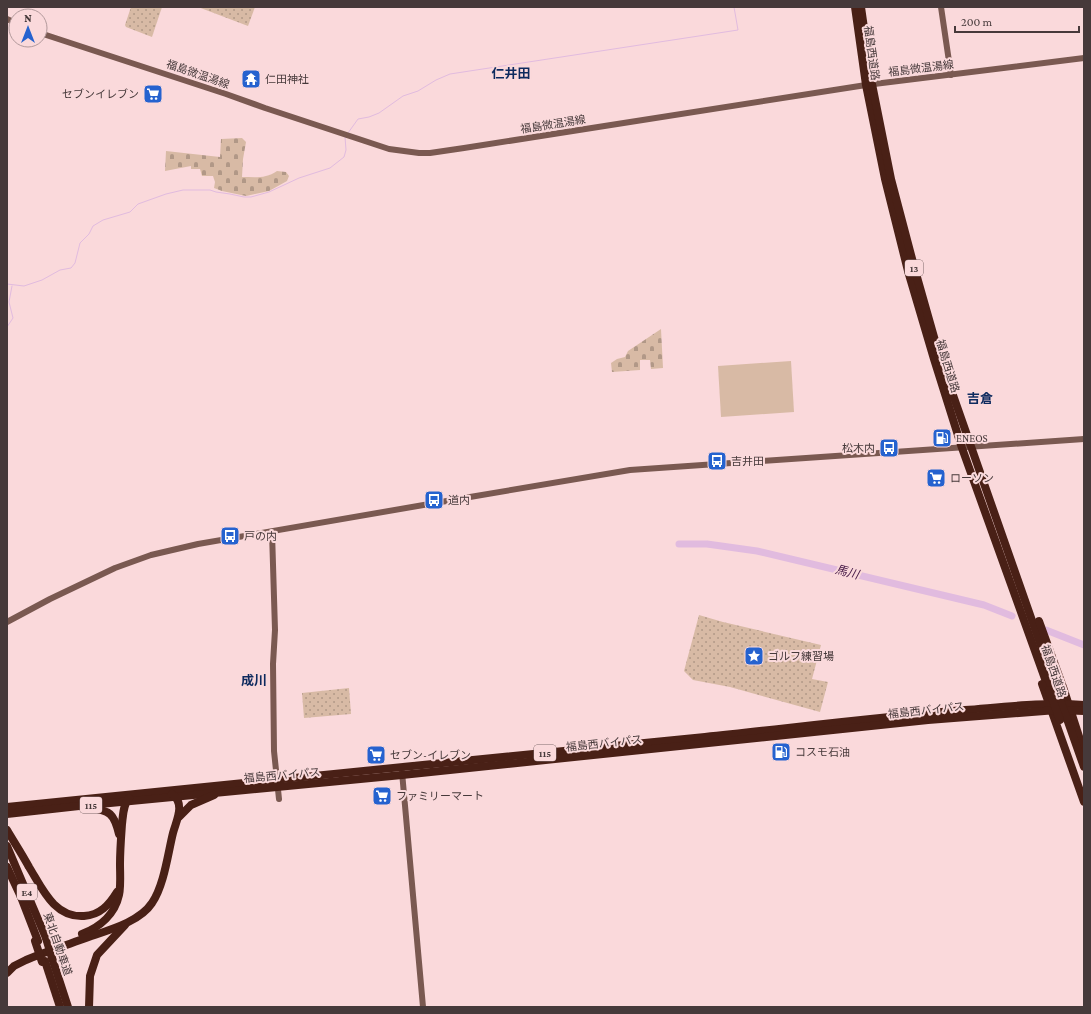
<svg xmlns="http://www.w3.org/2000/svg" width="1091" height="1014" font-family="'Crimson Pro','Noto Sans JP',serif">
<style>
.grass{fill:url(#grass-dots)}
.cemetery{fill:url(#cemetery-stones)}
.pitch{fill:#d8baa5}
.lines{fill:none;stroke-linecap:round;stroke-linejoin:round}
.stream{stroke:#e1bbdf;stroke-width:1}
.river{stroke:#e1bbdf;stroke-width:7}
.secondary{stroke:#7a5951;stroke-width:6}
.highway{stroke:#492016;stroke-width:8}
.highway-bridge{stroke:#492016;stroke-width:8}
.labels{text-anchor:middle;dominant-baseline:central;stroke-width:4;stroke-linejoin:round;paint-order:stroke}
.shield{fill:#fad9db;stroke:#7c696a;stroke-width:1}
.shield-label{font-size:10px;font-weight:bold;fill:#46393a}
.street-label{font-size:11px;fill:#46393a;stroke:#fad9db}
.poi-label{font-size:11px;fill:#46393a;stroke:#fad9db;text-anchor:start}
.water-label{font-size:12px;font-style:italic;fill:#431543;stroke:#fad9db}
.quarter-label{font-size:13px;font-weight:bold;fill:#0d2a5e;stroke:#fad9db}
</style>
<defs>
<pattern id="grass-dots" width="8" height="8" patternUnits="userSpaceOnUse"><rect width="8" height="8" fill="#d8baa5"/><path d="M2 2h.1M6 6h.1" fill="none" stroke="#b19887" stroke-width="1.8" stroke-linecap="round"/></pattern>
<pattern id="cemetery-stones" width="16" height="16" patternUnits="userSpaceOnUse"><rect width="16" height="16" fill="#d8baa5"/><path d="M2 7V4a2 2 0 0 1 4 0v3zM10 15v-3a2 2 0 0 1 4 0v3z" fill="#b19887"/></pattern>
</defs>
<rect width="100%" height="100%" fill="#fad9db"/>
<g class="grass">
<path d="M131,7h31l-10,30 -26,-10 -1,-2z"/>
<path d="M198,7h57l-7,19z"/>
<path d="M699,615l24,7 98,23 -9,34 16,3 -8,30 -90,-25 -37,-7 -9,-9z"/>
<path d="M349,688l2,26 -47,4 -2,-25z"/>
</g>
<g class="cemetery">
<path d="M242,138l4,4 -3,17 -1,18c13,0 24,2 35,-6l9,1 3,4 -2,5 -18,10 -23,5 -24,-5 -8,-3 1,-6 -2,-6h-11l-2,-7h-9v-3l-26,5 1,-20 54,6 1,-18z"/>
<path d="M661,329l2,39 -12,1 -1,-9h-10v10l-28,2 -1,-9 6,-4 8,-2 3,-6z"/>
</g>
<path class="pitch" d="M791,361l3,51 -73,5 -3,-51z"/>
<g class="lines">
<g class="stream">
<path d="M348,133l10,-14 11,-2 10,-4 24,-17 15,-5 18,-11 14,-6 288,-44 -4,-23"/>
<path d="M7,284l17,2 18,-6 18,-10 11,-2 4,-5 5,-20 9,-9 4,-8 10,-6 27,-8 8,-8 28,-10 17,-4h27l6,2 14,2 14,3h7l18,-5 30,-14 31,-10 14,-11 2,-7 -1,-13"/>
<path d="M7,327l6,-9 -4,-16 3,-16"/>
</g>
<g class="river">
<path d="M679,544h28l50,7 227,54 28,11"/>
<path d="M1046,630l38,15"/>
</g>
<g class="secondary">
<path d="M941,7l10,68"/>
<path d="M7,19l9,4"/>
<path d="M40,33l186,61 39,14 124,41 30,4h11l34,-5 402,-63 218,-27"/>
<path d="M272,532l3,98 -2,34 1,87 5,48"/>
<path d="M7,622l43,-23 65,-31 36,-13 47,-11 266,-46 166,-28 454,-31"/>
<path d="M402,772l21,235"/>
</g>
<g class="highway">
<path d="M855,7l11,78 19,94 23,92 26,88 28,89 87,242"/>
<path d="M861,7l11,77 19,95 24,91 25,88 116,331"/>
<path d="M1039,621l24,66 21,65"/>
<path d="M1042,684l42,118"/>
<path d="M1067,719l17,48"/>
<path d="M7,807c233,-25 465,-46 698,-70 86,-9 173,-20 260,-27 39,-3 79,-8 119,-5"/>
<path d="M89,807c21,4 25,6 30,27"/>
<path d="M7,814l72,-8 323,-31 526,-55 129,-10 27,1"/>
<path d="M179,817l12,-12 23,-10"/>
<path d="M7,830c7,12 15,24 22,37 13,21 25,51 55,49 16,-1 25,-11 33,-24"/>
<path d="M7,846l39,92"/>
<path d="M7,867l14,30 17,44"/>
<path d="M82,934c18,-7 33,-20 37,-39 2,-9 1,-21 1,-31 0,-13 1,-26 2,-40 1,-8 1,-19 7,-26"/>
<path d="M52,958l16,49"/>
<path d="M45,961l15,46"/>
<path d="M7,973l7,-7 12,-6c19,-8 38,-14 57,-21 22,-8 56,-16 69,-36 12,-17 16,-50 21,-70 3,-12 13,-29 -1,-39"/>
<path d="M89,1007l1,-31 7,-21 28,-30"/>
</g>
<g class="highway-bridge">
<path d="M1056,689l11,30"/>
<path d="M1049,690l11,30"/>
<path d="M46,938l6,20"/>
<path d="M35,941l7,21"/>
</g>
</g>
<defs>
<symbol id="temple-square" viewBox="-11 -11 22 22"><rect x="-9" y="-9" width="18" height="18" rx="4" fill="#2562cf" stroke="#fad9db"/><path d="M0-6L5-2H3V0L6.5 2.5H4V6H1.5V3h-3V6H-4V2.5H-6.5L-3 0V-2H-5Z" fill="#fff"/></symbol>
<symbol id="supermarket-square" viewBox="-11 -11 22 22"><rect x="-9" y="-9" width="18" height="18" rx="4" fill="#2562cf" stroke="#fad9db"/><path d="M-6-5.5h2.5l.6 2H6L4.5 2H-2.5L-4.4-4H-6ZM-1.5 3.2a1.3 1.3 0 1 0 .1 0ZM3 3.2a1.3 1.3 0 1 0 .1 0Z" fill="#fff"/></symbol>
<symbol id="fuel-square" viewBox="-11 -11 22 22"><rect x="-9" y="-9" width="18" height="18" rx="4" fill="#2562cf" stroke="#fad9db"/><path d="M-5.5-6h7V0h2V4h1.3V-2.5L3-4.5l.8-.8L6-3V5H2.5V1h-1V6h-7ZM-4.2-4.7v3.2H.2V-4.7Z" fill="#fff"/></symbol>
<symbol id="bus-square" viewBox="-11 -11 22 22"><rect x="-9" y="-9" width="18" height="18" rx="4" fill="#2562cf" stroke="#fad9db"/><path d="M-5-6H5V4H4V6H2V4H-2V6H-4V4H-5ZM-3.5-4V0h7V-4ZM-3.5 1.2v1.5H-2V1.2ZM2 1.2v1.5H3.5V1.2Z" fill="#fff"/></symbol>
<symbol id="sight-square" viewBox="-11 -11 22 22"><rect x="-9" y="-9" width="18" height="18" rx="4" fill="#2562cf" stroke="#fad9db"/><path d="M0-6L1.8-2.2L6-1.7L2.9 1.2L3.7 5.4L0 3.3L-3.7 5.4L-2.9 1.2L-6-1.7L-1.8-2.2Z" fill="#fff"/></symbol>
</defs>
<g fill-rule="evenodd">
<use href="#temple-square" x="240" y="68" width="22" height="22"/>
<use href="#supermarket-square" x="142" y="83" width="22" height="22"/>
<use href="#fuel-square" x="931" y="427" width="22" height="22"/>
<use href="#bus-square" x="878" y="437" width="22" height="22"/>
<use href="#bus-square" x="706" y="450" width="22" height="22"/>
<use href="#supermarket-square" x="925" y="467" width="22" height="22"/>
<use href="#bus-square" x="423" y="489" width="22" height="22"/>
<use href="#bus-square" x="219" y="525" width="22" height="22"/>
<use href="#sight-square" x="743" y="645" width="22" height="22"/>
<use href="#fuel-square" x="770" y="741" width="22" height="22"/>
<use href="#supermarket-square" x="365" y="744" width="22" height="22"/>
<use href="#supermarket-square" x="371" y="785" width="22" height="22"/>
</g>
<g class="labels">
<g class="shield">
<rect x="905" y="260" width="18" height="16" rx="3"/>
<rect x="534" y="745" width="22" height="16" rx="3"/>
<rect x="80" y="797" width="22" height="16" rx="3"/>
<rect x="17" y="884" width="20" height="16" rx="3"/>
</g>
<g class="shield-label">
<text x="914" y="268">13</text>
<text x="545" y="753">115</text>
<text x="91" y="805">115</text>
<text x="27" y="892">E4</text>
</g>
<g class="street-label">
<text transform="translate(872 53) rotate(82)">福島西道路</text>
<text transform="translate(921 68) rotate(-7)">福島微温湯線</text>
<text transform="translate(198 74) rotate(19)">福島微温湯線</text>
<text transform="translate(553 124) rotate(-9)">福島微温湯線</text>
<text transform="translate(948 366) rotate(73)">福島西道路</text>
<text transform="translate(1054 671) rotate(71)">福島西道路</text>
<text transform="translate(926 710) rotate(-6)">福島西バイパス</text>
<text transform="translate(604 743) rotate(-6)">福島西バイパス</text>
<text transform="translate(282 775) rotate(-5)">福島西バイパス</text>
<text transform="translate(58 944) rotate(71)">東北自動車道</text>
</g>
<g class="poi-label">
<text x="265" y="79">仁田神社</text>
<text x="139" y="94" text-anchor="end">セブンイレブン</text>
<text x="956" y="438">ENEOS</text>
<text x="875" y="448" text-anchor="end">松木内</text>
<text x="731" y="461">吉井田</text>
<text x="950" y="478">ローソン</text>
<text x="448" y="500">道内</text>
<text x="244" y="536">戸の内</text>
<text x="768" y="656">ゴルフ練習場</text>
<text x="795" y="752">コスモ石油</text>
<text x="390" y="755">セブン-イレブン</text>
<text x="396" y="796">ファミリーマート</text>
</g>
<g class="water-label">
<text transform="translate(847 572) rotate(14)">馬川</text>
</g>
<g class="quarter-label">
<text x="511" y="73">仁井田</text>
<text x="980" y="398">吉倉</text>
<text x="254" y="680">成川</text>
</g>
</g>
<rect width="1091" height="1014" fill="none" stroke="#46393a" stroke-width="16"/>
<g transform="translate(28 28)"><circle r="19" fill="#fad9db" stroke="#b2999b"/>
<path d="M0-3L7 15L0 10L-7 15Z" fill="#2562cf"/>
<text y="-6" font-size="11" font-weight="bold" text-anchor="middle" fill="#46393a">N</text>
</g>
<path d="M955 26v6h124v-6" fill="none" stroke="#46393a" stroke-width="2"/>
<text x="961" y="26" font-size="12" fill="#46393a" stroke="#fad9db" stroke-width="3" paint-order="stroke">200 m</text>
</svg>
